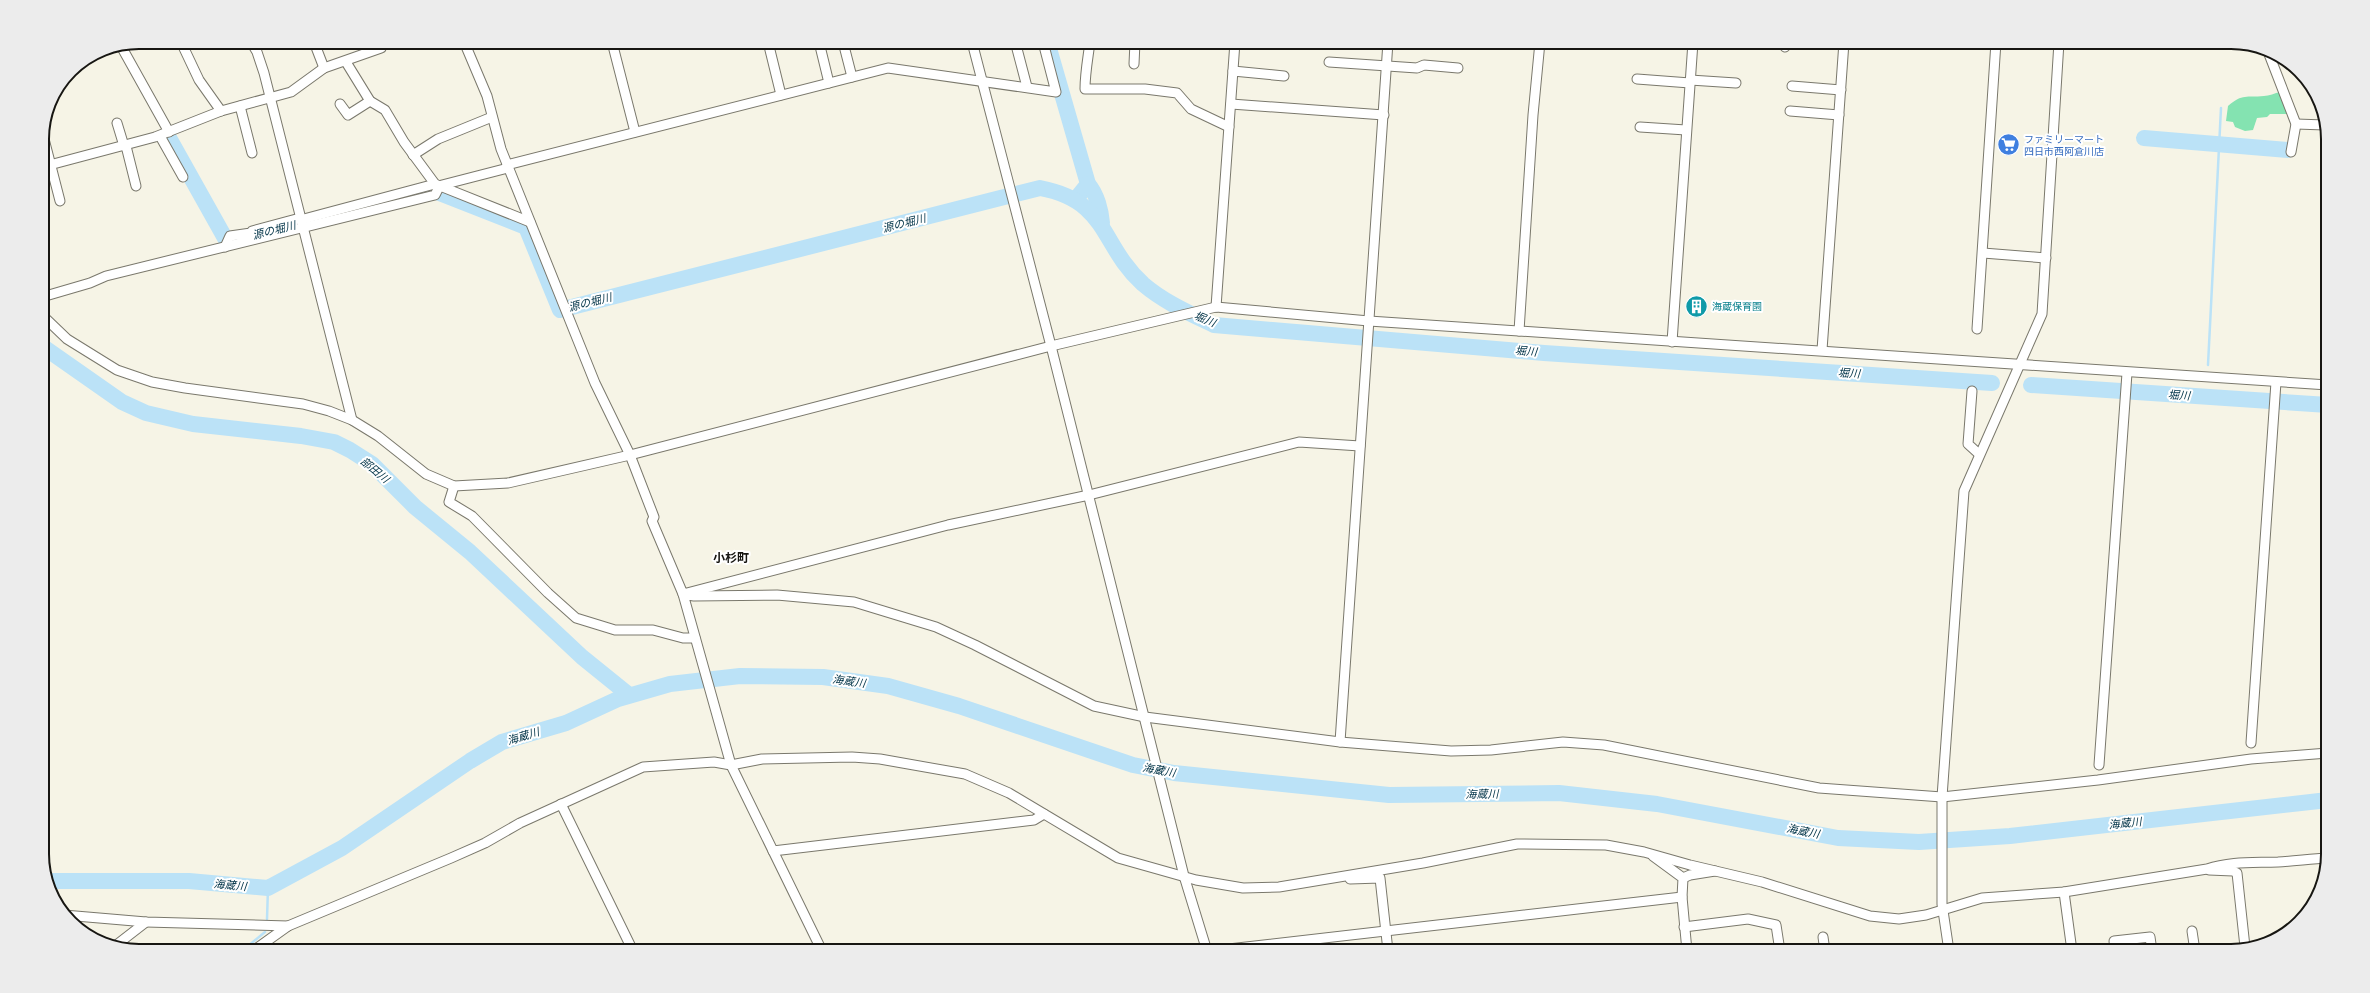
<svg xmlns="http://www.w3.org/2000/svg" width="2370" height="993" font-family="Mulish,'Noto Sans JP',sans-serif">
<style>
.green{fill:#84e3b1}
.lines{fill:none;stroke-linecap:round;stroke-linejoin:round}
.stream{stroke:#bbe2f7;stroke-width:2.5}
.river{stroke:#bbe2f7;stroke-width:16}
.minor-casing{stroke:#7a786c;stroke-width:11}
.minor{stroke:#fff;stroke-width:9}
.labels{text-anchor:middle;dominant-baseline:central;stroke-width:4;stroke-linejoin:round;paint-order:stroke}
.shop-label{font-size:10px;fill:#366cbe;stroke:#fff;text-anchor:start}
.culture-label{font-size:10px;fill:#0d838f;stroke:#fff;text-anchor:start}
.water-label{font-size:11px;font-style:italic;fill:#003347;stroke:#fff}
.quarter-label{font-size:12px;font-weight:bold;fill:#171612;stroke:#fff}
.rim{fill:none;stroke:#171612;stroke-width:2}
</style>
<rect width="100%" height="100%" fill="#f6f4e6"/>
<path class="green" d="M2280,92l8,22h-18l-3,3 -10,1 -4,12 -8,1 -10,-4 -2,-5 -7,-1 2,-15c15,-13 18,-8 36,-10 5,0 11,-3 16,-4z"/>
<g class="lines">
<g class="stream">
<path d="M2208,365l13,-257"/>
<path d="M267,919l1,-31"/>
<path d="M242,951l23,-19"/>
</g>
<g class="river">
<path d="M1050,52l38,132 -12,15"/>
<path d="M169,138l56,100 6,3 14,-4"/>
<path d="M2144,138l144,12"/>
<path d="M1088,184c9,10 13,27 14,39"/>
<path d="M338,214l94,-24 94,37 34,83 480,-122c69,13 60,57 103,96 21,18 46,29 71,41l330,28 448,30"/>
<path d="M42,346l80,56 24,11 47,11 108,12 33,6 16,8 22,14 43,43 55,45 112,105 47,38"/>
<path d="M2031,385l297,20"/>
<path d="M50,881h139l79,7 74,-40 128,-87 32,-19 64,-19 52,-24 52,-15 70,-8 83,1 65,9 71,20 174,59 41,8 215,22 170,-2 98,11 181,34 81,4 91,-6 318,-36"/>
</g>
<defs>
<g id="minor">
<path d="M181,42l18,38 22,31"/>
<path d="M251,42l6,10 7,21 88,347"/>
<path d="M314,42l10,26"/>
<path d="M470,42l-5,2 22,52 14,53 94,234 35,72 24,62 -2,4 31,73 265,-69 141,-30 210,-53 61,4"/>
<path d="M612,42l23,90"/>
<path d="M768,42l13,53"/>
<path d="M819,42l10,41"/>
<path d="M843,42l9,35"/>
<path d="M972,42l79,304 165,-39 153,14 959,64"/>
<path d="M1090,42c-2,16 -5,31 -5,47h60l32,4 14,16 38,18"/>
<path d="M1016,45l11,42"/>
<path d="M121,46l48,86"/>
<path d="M1785,47l1,-5"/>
<path d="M2267,49l29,75 -5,28"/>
<path d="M346,62l24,39 15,9 19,32 31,42 95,38"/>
<path d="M1329,62l88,6 7,-3 34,3"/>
<path d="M1134,64l1,-22"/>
<path d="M1233,71l51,5"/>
<path d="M1637,79l53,4"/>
<path d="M1690,80l46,3"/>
<path d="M1792,86l49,4"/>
<path d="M340,104l8,11 22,-14"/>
<path d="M1231,104l153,11"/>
<path d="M240,106l12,47"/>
<path d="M1790,111l49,4"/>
<path d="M117,123l7,23"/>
<path d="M2296,124l29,1"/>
<path d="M1640,127l46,3"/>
<path d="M42,131l18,70"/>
<path d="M160,136l23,41"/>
<path d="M126,146l10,40"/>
<path d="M413,155l25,-16 54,-22"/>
<path d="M507,165l381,-97 168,24 -13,-50"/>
<path d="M42,167l113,-30 66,-26 70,-19 33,-24 57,-20 -1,-6"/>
<path d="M300,220l135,-36"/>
<path d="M225,247l5,-11 21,-3 1,-2 48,-13"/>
<path d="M1983,253l63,5"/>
<path d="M42,297l48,-14 16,-7 329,-81 4,-8 3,-2 66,-17"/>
<path d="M1216,307l19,-265"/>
<path d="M42,315l25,24 50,31 35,12 33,6 118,16 26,7 23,9 26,16 48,38 28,12 54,-3 122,-28 421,-109 133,530 23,75"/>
<path d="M1977,329l19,-287"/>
<path d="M1519,331l14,-216 7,-73"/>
<path d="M1672,342l21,-300"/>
<path d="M1822,350l22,-308"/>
<path d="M1972,391l-4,53 11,10"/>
<path d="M454,486l-5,16 23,14 76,77 28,25 39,12h38l30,8h12"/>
<path d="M1340,742l48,-700"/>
<path d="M2251,743l25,-361"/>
<path d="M2099,765l28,-392"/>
<path d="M561,804l72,147"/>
<path d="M773,851l261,-31 10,-6"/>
<path d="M1653,856l30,22 -1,19 5,54"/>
<path d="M2209,870l24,1 4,2 8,74"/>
<path d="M1683,878l7,-3 25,-4"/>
<path d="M1350,879l30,-1 8,73"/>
<path d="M2064,892l8,59"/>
<path d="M64,915l82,7 142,4"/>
<path d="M1684,927l64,-8 28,6 4,26"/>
<path d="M2192,931l3,20"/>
<path d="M1823,937l2,14"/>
<path d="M115,946l31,-24"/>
<path d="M253,951l35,-25 163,-68 34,-15 35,-20 123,-56 71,-5 17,3 31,-6 90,-2 28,2 85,15 44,19 109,65 78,22 47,8 36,-1 144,-24 94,-19 89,1 38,7 46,13 72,17 108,34 29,3 27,-4 56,-17 82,-6 143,-23c24,-8 46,-6 71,-7 16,-1 33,-3 49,-4"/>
<path d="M822,951l-91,-186 -48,-171 11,2 83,-1 77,7 82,25 39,18 119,61 51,11 195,25 111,9 40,-1 72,-8 41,3 215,43 123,9 156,-17 153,-21 77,-6"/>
<path d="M1211,951l471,-54"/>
<path d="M1949,951l-7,-47v-107l22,-306 78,-177 17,-272"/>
<path d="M2115,951l-1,-10 36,-4 2,14"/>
</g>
</defs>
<use href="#minor" class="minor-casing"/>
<use href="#minor" class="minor"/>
</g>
<defs>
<symbol id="supermarket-disc" viewBox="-11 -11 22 22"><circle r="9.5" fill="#3f7fe0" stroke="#fff"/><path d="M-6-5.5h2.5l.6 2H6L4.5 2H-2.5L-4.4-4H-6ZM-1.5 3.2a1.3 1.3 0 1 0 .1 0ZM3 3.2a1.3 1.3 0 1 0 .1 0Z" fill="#fff"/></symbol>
<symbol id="building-disc" viewBox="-11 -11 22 22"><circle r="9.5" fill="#0f9aa8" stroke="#fff"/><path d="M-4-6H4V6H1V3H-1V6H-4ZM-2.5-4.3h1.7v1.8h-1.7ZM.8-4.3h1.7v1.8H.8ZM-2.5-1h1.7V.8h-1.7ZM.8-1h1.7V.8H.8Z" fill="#fff"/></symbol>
</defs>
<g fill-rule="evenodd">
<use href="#supermarket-disc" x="1996" y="132" width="25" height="25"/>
<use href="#building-disc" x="1684" y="294" width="25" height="25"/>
</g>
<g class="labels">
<g class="shop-label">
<text x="2024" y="139">ファミリーマート<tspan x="2024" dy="12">四日市西阿倉川店</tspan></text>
</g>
<g class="culture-label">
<text x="1712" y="306">海蔵保育園</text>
</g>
<g class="water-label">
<text transform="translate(904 223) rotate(-14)">源の堀川</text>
<text transform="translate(274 230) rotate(-14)">源の堀川</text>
<text transform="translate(590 302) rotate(-14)">源の堀川</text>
<text transform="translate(1205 319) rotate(22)">堀川</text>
<text transform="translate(1526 351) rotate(5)">堀川</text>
<text transform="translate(1849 373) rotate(4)">堀川</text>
<text transform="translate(2179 395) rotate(4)">堀川</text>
<text transform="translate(375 470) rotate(40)">部田川</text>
<text transform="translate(849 681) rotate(8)">海蔵川</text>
<text transform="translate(523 736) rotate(-17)">海蔵川</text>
<text transform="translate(1159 770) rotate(10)">海蔵川</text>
<text transform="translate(1482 794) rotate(-1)">海蔵川</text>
<text transform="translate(2125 823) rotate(-6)">海蔵川</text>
<text transform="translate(1803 831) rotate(11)">海蔵川</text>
<text transform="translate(230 885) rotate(5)">海蔵川</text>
</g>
<g class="quarter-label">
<text x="731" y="557">小杉町</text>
</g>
</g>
<path d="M0 0H2370V993H0ZM139 49H2231A90 90 0 0 1 2321 139V854A90 90 0 0 1 2231 944H139A90 90 0 0 1 49 854V139A90 90 0 0 1 139 49Z" fill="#ececec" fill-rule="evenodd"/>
<path class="rim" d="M139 49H2231A90 90 0 0 1 2321 139V854A90 90 0 0 1 2231 944H139A90 90 0 0 1 49 854V139A90 90 0 0 1 139 49Z"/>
</svg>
